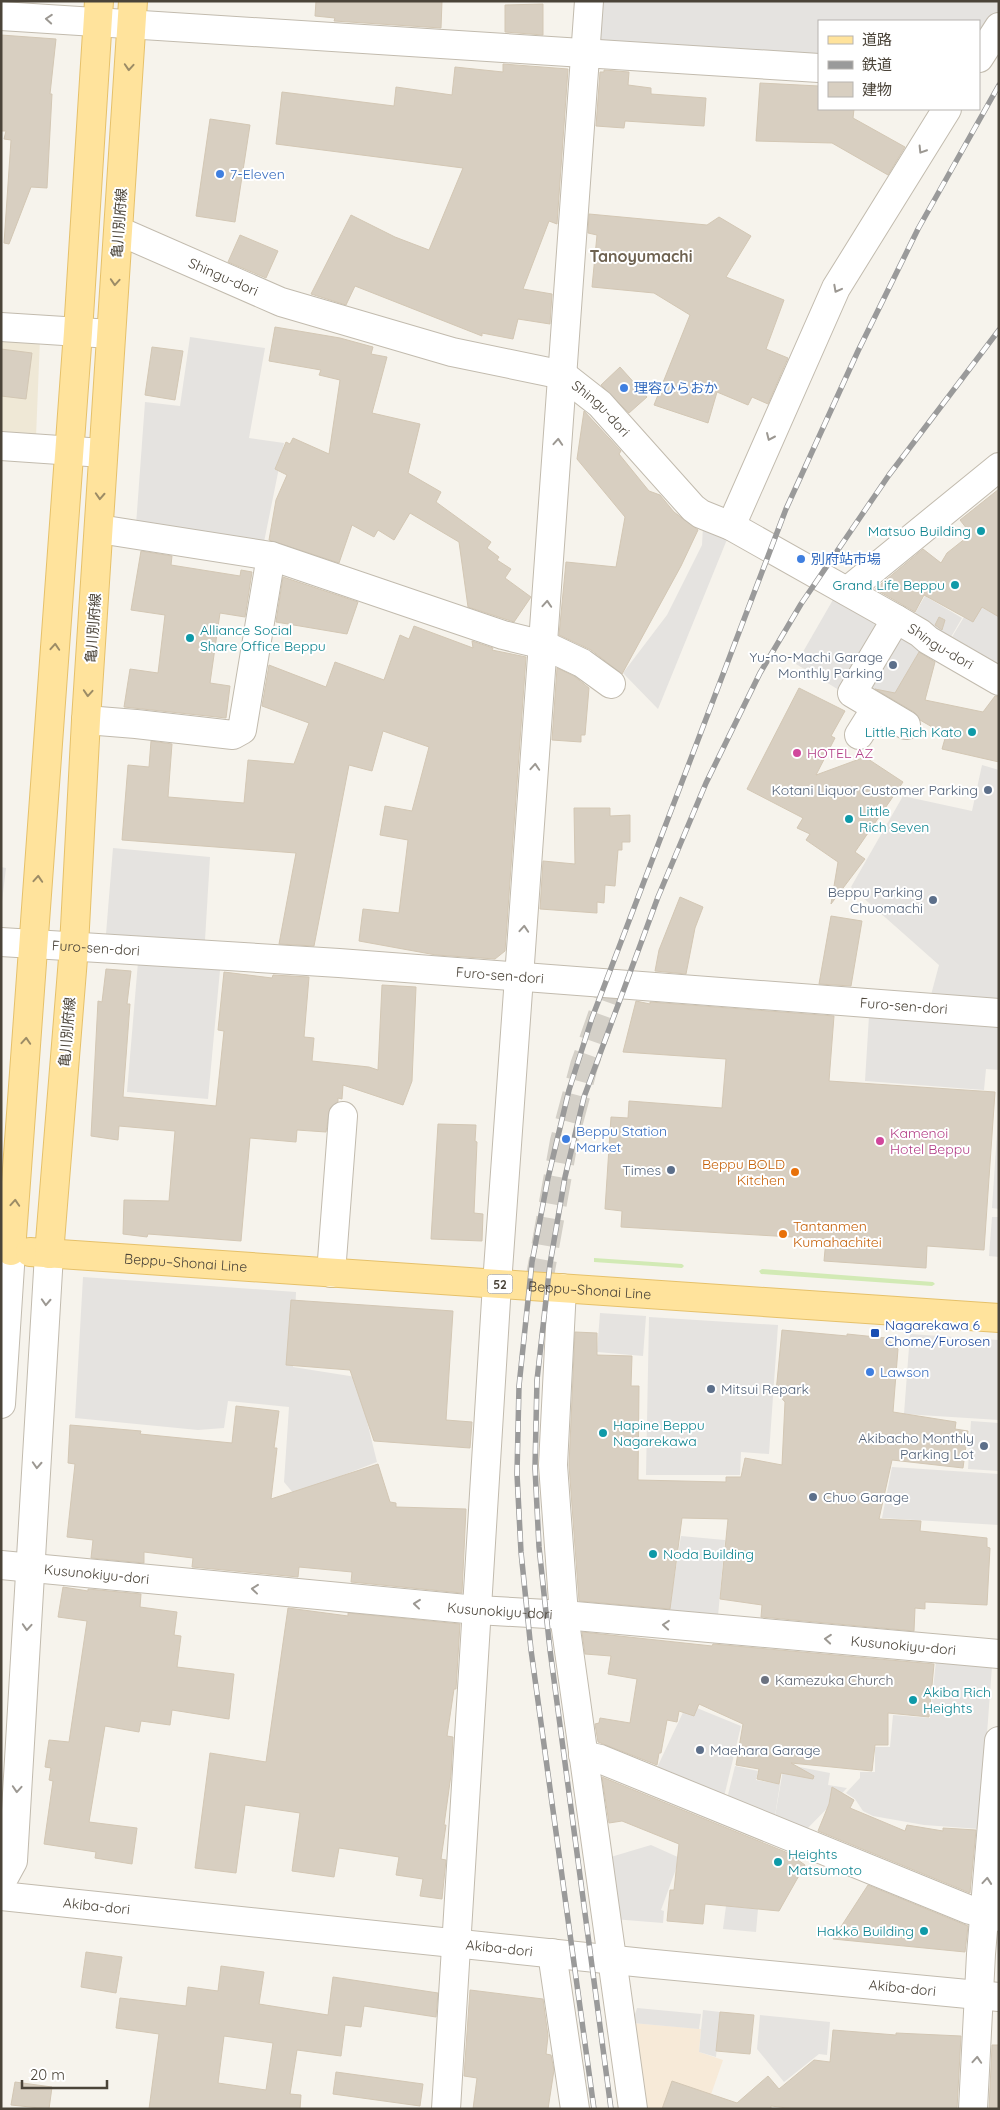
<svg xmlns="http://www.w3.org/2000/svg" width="1000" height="2110" font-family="Quicksand,'Noto Sans JP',sans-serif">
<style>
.commercial{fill:#f7ead8}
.education{fill:#efe8d6}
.green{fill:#d2eab5}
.parking{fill:#e5e3e0}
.building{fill:#d8cfc1;stroke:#d3c7b4;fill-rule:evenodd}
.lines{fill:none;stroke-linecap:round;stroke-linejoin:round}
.minor-tunnel{stroke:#d4d0c8;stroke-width:28;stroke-dasharray:28 14;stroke-linecap:butt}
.minor-casing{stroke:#c2bbae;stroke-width:30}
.major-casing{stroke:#e6c16a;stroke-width:30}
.minor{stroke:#fff;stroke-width:28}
.major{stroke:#ffe39c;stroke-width:28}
.rail-casing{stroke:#9a9a9a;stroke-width:5.5}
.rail{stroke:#fff;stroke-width:4;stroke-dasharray:11;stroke-linecap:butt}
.oneway{stroke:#9c9892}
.oneway2{stroke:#9c8c66}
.shop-dot{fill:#3f7fe0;stroke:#fff;stroke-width:2}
.culture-dot{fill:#0f9aa8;stroke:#fff;stroke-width:2}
.service-dot{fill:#5c6f8a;stroke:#fff;stroke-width:2}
.hotel-dot{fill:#d1479c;stroke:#fff;stroke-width:2}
.food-dot{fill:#e8710a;stroke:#fff;stroke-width:2}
.transit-dot{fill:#1a4fb4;stroke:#fff;stroke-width:2}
.worship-dot{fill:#6b7280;stroke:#fff;stroke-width:2}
.labels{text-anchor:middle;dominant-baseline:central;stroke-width:4;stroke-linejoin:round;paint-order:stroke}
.shield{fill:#fff;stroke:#817c74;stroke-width:1}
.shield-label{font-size:12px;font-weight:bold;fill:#4b4439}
.shop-label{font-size:14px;fill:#366cbe;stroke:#fff;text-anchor:start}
.street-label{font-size:14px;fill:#4b4439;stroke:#fff}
.culture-label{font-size:14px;fill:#0d838f;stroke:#fff;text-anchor:start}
.service-label{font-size:14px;fill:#4e5e75;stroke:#fff;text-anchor:end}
.hotel-label{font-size:14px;fill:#b23c85;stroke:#fff;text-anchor:start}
.food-label{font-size:14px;fill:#c56008;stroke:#fff;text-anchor:end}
.transit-label{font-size:14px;fill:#164399;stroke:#fff;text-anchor:start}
.worship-label{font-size:14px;fill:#5b616d;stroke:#fff;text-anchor:start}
.quarter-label{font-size:16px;font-weight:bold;fill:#6e6250;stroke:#fff}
</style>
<rect width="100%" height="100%" fill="#f6f3ec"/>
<path class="commercial" d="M632,2023l69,6 -2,23 24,8 -17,49h-64z"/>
<path class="education" d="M1,336l39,3 -4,98 -35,3z"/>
<g class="green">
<path d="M594,1258l88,6 2,2 -2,2 -88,-6z"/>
<path d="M762,1269l171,13 2,2 -3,2 -171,-12 -2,-3z"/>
</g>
<g class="parking">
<path d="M599,1h400v9l-20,32v-21h-160v37l-224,-15z"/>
<path d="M190,337l75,11 -16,90 35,5 -21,104 -127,-22 9,-123 35,4z"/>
<path d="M703,526l25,11 -70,172 -35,-36 44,-58 35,-70z"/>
<path d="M925,596l37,22 -11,19 -37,-22z"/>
<path d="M834,598l50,28 -40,67 -48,-29z"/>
<path d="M973,602l26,15v48l-47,-28z"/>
<path d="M895,632l26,16 -31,55 -22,-13z"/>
<path d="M982,765l17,5v229l-68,-4 8,-30 -88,-78 52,-91 69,15z"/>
<path d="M113,848l97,9 -5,83 -99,-6z"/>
<path d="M1,867l5,1 -5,42z"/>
<path d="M138,962l82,8 -12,129 -81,-7z"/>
<path d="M869,1016l130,9v45l-13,-1 -2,21 -119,-9z"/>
<path d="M998,1118h1v91l-7,-1z"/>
<path d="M992,1217h7v40l-10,-1z"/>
<path d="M83,1277l213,15 -3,75 63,10 21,85 -83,32 -10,-12 5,-75 -61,-6 -4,27 -26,2 -123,-12z"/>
<path d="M600,1313l46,3 -3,40 -46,-4z"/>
<path d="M649,1317l129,8 -9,129 -28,-2 -1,23h-94z"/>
<path d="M910,1334l89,6v80l-95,-6z"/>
<path d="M971,1421l28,2v48l-31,-2z"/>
<path d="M892,1467l107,7v51l-117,-7z"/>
<path d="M681,1536l44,4 -7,76 -49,-4z"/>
<path d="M936,1661l56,5 -12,163 -56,-4 -51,-9 -10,-5 -8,-12 -9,-6 14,-15v-6h15v-25h15l3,-32 37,3z"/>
<path d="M687,1704l54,22 -18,75 -69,-27z"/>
<path d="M784,1764l46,9 -2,12 19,3 -45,46 -28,-12z"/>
<path d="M735,1766l23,5 -2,9 24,4 -6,38 -48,-19z"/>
<path d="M651,1845l29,13 -19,52 3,1 -1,12 -50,-4 -9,-60z"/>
<path d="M726,1906l32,3 -2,23 -33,-3z"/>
<path d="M637,2008l64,6 -2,15 -67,-6z"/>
<path d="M703,2010l17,2 -4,45 -17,-5z"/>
<path d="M760,2015l70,7 -3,33 -8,-1 -35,28 -27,-33z"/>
</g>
<g class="building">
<path d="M316,1h126l-1,27 -107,-7 1,-3 -20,-2z"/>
<path d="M543,4v31l-38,-3v-27z"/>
<path d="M1,35l55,4 -6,55h2l-5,94 -16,-1 -22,57 -5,-1 7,-103 -7,-1 2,-8h-5z"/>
<path d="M503,64l65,5 -11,155 -8,-3 -26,68 29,5 -2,30 -32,-5 -5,20 -31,-6v3l-127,-50 -9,19 -35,-11 40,-79 44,22 34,13 34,-82 -187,-24 6,-52 112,14 2,-19 56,8 3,-28 48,5z"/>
<path d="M604,70l25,2 -1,13 23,3v6l55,4 -2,28 -79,-5 -1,7 -28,-2 4,-54h4z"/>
<path d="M760,83l59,3v23h35l-1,9 52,29 -17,28 -56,-32 -76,-2z"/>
<path d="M210,119l40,6 -15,97 -39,-6z"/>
<path d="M589,214l118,11 12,-8 32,19 -25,41 58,23 -18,49 22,9 -20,46 -16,-7 -4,8 -31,-13 -9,31 -54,-18 36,-90 -36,-22 -62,-6 5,-52 -9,-2z"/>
<path d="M240,235l38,16 -12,27 -38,-16z"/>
<path d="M275,327l65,11 33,9 -2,7 16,3 -15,56 48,11 -12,49 33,19 -5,10 55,40 -4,6 12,9 -2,3 14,9 -6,9 26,19 -17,25 -46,-15 -9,-65 -49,-29 -16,27 -16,-10 -4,7 -22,-12 -13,38 -70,-23 7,-40 11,-25 -12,-6 11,-27 4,2 3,-6 36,16 11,-74 -21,-5 2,-5 -52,-9z"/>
<path d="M152,347l31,4 -8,49 -30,-5z"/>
<path d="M1,349l31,4 -6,46 -25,-3z"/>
<path d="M620,367l27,30 -18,16 -28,-28z"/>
<path d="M584,411l37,40 -2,3 30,37 11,4 14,17 24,18 -17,36 -59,108 -31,-24 -32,-15 7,-73 50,5 9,-50 -48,-58z"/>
<path d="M999,489v128l-17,-10 -9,15 -49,-27 -9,17 -40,-23 48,-40 18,14 6,-10 24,-19 -11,-14z"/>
<path d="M141,551l31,5 -1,9 69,11 1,-6 11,2 -7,45 -25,-4 -10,70 20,3 -4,32 -102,-11 6,-38 28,4 7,-58 -34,-5z"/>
<path d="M283,577l75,25 -11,32 -71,-12z"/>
<path d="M939,617l6,3 -3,10 -7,-5z"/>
<path d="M414,626l59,22 -1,-7 21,7 -1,2 34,7 -21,294 -10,8 -59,-4 -77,-14 4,-32 36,4 9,-73 -28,-5 5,-29 27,5 17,-64 -46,-16 -11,40 -23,-6 -35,181 -35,-2 17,-91 -174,-13 6,-75 21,2 2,-26 21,3 -4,53 76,6 4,-43 46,4 15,-41 -47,-17 7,-41 57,22 9,-25 49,18 16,-45 9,4z"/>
<path d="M919,652l16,10 -10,38 58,12 12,-16 4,1v65l-57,-13 4,-14 -26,-15 -6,-8 -39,-23 20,4z"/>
<path d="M557,668l17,8 15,12 -4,47h-4v7l-29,-2z"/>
<path d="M799,688l46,23 -14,25 4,2 -19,37 49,-18 38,25 -48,70 10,7 -34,45 7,-42 -32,-22 4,-6 -13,-6 6,-10 -56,-29z"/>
<path d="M574,808h36v8l20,-1v27h-8v8h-4l-3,36 -10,-1 -1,18 -7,-1v11l-57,-4 3,-48 32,3z"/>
<path d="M680,897l23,10 -8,21 -9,46 -31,-3 4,-21z"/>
<path d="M831,916l31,5 -11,65 -32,-2z"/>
<path d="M106,969l25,2 -4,33h3l-7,93 93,9 8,-75 -6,-1 6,-58 48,6 1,-3 36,2 -5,60 10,1 -2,23 57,6 9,3 4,-85 34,2 -4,94 -9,24 -60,-20 -1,14 -4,-1v4l-8,6 -4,24 -29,-2 -1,12 -46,-4 -9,103 -93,-7 -1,3 -24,-3 1,-34 45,1 6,-70 -56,-5 -1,14 -27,-4 7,-135 4,1z"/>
<path d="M636,1001l14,3v-2l184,14 -5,65 166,11 -11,158 -57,-4 -1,22 -102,-7 2,-22 -205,-12 1,-16 -17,-2 6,-92 17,1 1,-17 93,7 4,-49 -103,-7z"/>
<path d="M438,1124l38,1 -1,16 2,1 -3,71 9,1 -1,27 -51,-2z"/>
<path d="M291,1300l162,11 -7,109 26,2 -2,26 -96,-7 -24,-71 -64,-5z"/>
<path d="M782,1330l65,6v-2l39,4 12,11 -5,63 63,10 -1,7 13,2 -5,37 -71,-8 -13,59 42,2 -1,10 67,7v9l3,1 -3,57 -62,-3v7l-10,-1 -1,23 -153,-14 1,-12 -42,-6 8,-80 -46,-1 -12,91 -91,-8 -10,-136 6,-133 22,1v22l35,1 -1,30h8l-1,94 88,2v-5h15l4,-19 37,7 3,-63 -9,-10z"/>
<path d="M236,1406l43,5 -5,37h3l-6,51 107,-35 12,38 6,1v4l70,2 -4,84 -111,-11 1,-10 -53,-5 -1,10 -106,-10 1,-9 -49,-6v11l-53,-5 2,-18 -26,-3 8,-73 -7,-1 2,-38 71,6 -1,3 92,9z"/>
<path d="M63,1587l25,4v-2l53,5 -1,13 37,5 -3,23 7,1 -4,31 57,7 -5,45 -57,-9 -2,15 -29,-4 -2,11 -34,-6 -16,96 48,6 -5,36 -37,-6 1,-6 -52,-8 9,-63 -4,-1 2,-12 -6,-1 4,-27 20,2 18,-121 -29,-4z"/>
<path d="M288,1608l60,8v-3l112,11 -4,65h-2l-7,47 6,1 -2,38 -7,50h2l-5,34 5,1 -4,39 -22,-3 3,-17 -27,-4 3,-18 -60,-9 -5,29 -42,-6 8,-58 -55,-8 -9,68 -41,-5 15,-115 56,9z"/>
<path d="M582,1632l130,14 1,-2 221,20 -5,53 -41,-4v32h-13l-3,26 -81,-8 23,13 -1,3 -32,-6 -2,11 -22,-5 2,-10 -23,-4 7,-41 -44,-20 -5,12 -15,-5 -2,11 -10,-2 -6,33h-2l-2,12 -59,-23 -3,-18 4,-1 1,-5 30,5 7,-44 -29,-5 3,-18 -26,-2z"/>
<path d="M602,1777l186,76 17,12 -26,46 -74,-7 -2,20 -36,-3 3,-31h4l5,-46 -57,-23 -13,2z"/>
<path d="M832,1787l22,13 -4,8 55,23 2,-6 36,6v-3l33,2 -6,63 -152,-62 11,-27z"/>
<path d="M868,1885l100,41 -3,26 -132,-13z"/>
<path d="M86,1952l36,5 -6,36 -35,-6z"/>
<path d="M221,1966l43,6 -5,32 69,11 5,-38 105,16 -2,24 -72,-11 -3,21 -16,-2 -4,31 -44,-6 -7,44 11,1 -1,14h-151l10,-75 -43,-6 4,-30 66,8 2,-19 30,4zM224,2036l49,7 -7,47 -48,-7z"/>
<path d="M470,1990l73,9 5,37 -2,18 5,1 3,15 -6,39h-75l4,-31 -13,-2z"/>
<path d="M720,2012l34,3 -4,39 -34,-3z"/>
<path d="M833,2030l63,5v-2l65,3 -4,73h-162l-24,-3v3h-109l10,-28 65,22 31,-27 11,13 35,-29 16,2z"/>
<path d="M992,2045h7v64h-10z"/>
<path d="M336,2072l87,12 -3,22 -87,-12z"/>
<path d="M15,2082l37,5 -3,22 -38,-4z"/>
</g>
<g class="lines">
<path class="minor-tunnel" d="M538,1287l26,-146 20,-75 29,-82"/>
<defs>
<g id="minor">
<path d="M1,16l818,52"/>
<path d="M979,58l20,-31"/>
<path id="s1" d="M119,231l162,71 171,50 111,23 37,29 93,104 8,6 30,12 165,93 24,14 8,7 71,41"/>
<path d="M1,327l110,7"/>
<path d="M1,446l102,7"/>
<path d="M731,526l105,-238 111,-179"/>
<path d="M99,529l172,27 232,79 41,10 38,18 29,21"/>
<path d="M847,591l152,-124"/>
<path d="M896,619l-44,74 54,32"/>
<path d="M86,720l50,4 97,11 9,-5 29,-174"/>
<path d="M859,735l17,-27"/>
<path id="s2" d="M1,942l338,21 660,50"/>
<path d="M331,1273l12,-157"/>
<path d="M562,1288l-9,177 11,150 69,494"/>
<path d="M1,1404l10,-153"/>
<path id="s3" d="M1,1565l476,45 87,5 435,39"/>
<path d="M583,1755l17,4 370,151 29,7"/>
<path d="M1,1883l12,-22 36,-607"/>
<path id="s4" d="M1,1896l643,67 355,34"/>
<path d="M552,1953l23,156"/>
<path d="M446,2109l51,-825 92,-1283"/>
<path d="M973,2109l8,-155 18,-213"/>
</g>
<g id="major">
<path d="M11,1251l67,-919 21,-331"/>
<path id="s5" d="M30,1252l969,66"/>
<path d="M49,1254l25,-308 12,-226 47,-719"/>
</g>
</defs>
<use href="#minor" class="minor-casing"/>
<use href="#major" class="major-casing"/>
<use href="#minor" class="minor"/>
<use href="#major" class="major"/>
<defs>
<g id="rail">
<path d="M594,2109l-63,-459 -10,-98 -4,-78 2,-88 13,-124 16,-84 21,-88 23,-72 194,-509 72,-158 60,-122 81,-144"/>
<path d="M611,2109l-61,-459 -11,-103 -4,-79 2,-88 13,-116 15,-87 19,-80 74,-200 48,-114 54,-110 41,-69 88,-129 110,-145"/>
</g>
</defs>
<use href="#rail" class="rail-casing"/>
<use href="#rail" class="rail"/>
</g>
<defs><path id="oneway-chevron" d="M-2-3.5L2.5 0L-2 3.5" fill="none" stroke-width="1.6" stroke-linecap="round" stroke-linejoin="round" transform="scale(1.25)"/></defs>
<g class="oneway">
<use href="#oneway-chevron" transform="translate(49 19) rotate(-176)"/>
<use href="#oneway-chevron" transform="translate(922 150) rotate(122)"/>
<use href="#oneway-chevron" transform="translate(837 289) rotate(118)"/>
<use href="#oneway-chevron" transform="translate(770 437) rotate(114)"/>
<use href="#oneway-chevron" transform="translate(558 442) rotate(-86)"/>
<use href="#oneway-chevron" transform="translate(547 604) rotate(-86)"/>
<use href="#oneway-chevron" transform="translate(535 767) rotate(-86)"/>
<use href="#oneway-chevron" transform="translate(524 929) rotate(-86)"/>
<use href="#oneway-chevron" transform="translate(46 1302) rotate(93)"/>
<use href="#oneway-chevron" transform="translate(37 1465) rotate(93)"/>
<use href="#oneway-chevron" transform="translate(255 1589) rotate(-174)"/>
<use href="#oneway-chevron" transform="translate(417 1604) rotate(-174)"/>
<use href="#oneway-chevron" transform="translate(666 1625) rotate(-175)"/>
<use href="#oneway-chevron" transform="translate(27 1627) rotate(94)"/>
<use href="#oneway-chevron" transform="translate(828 1639) rotate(-175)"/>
<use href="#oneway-chevron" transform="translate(17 1789) rotate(94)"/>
<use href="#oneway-chevron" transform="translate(987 1881) rotate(-85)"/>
<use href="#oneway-chevron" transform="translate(977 2060) rotate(-86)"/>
</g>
<g class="oneway2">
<use href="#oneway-chevron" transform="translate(129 67) rotate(94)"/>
<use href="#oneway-chevron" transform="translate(115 282) rotate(94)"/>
<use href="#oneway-chevron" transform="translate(100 496) rotate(93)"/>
<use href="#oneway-chevron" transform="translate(55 647) rotate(-86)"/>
<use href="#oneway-chevron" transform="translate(88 693) rotate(94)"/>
<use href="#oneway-chevron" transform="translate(38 879) rotate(-86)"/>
<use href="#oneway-chevron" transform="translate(26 1041) rotate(-86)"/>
<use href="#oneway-chevron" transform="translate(15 1203) rotate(-86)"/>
</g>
<g class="shop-dot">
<circle cx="220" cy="174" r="5"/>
<circle cx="624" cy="388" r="5"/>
<circle cx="801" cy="559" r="5"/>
<circle cx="566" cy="1139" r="5"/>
<circle cx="870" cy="1372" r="5"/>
</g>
<g class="culture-dot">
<circle cx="981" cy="531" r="5"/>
<circle cx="955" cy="585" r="5"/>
<circle cx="190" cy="638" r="5"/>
<circle cx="972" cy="732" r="5"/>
<circle cx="849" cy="819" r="5"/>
<circle cx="603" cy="1433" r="5"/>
<circle cx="653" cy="1554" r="5"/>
<circle cx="913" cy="1700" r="5"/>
<circle cx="778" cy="1862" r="5"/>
<circle cx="924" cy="1931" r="5"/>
</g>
<g class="service-dot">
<circle cx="893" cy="665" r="5"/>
<circle cx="988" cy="790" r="5"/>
<circle cx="933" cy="900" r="5"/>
<circle cx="671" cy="1170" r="5"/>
<circle cx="711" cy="1389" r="5"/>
<circle cx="984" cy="1446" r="5"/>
<circle cx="813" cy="1497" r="5"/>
<circle cx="700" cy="1750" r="5"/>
</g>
<g class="hotel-dot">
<circle cx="797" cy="753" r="5"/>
<circle cx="880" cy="1141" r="5"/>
</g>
<g class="food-dot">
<circle cx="795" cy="1172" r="5"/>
<circle cx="783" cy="1234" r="5"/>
</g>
<rect class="transit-dot" x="870" y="1328" width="10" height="10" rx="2.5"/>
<circle class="worship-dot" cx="765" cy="1680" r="5"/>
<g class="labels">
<rect class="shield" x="487.5" y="1274.5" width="25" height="19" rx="4"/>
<g class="shield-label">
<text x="500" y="1284">52</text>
</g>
<g class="shop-label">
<text x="230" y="174">7-Eleven</text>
<text x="634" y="388">理容ひらおか</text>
<text x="811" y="559">別府站市場</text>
<text x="576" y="1131">Beppu Station<tspan x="576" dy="16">Market</tspan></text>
<text x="880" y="1372">Lawson</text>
</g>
<g class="street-label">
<text transform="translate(119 223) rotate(-86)">亀川別府線</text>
<text stroke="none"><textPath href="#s1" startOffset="114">Shingu-dori</textPath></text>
<text stroke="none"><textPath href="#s1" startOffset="519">Shingu-dori</textPath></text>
<text transform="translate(93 628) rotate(-86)">亀川別府線</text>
<text stroke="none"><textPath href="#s1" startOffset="939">Shingu-dori</textPath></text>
<text stroke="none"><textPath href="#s2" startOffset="95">Furo-sen-dori</textPath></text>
<text stroke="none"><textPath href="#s2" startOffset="500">Furo-sen-dori</textPath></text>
<text stroke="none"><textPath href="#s2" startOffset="905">Furo-sen-dori</textPath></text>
<text transform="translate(67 1032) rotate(-85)">亀川別府線</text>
<text stroke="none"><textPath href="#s5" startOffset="156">Beppu–Shonai Line</textPath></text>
<text stroke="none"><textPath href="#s5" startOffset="561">Beppu–Shonai Line</textPath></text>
<text stroke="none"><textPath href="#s3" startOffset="96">Kusunokiyu-dori</textPath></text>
<text stroke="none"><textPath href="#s3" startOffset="501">Kusunokiyu-dori</textPath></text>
<text stroke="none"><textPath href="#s3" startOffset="906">Kusunokiyu-dori</textPath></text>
<text stroke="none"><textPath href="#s4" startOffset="96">Akiba-dori</textPath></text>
<text stroke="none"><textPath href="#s4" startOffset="501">Akiba-dori</textPath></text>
<text stroke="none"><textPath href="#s4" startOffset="906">Akiba-dori</textPath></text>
</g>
<g class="culture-label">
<text x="971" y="531" text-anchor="end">Matsuo Building</text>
<text x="945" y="585" text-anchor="end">Grand Life Beppu</text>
<text x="200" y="630">Alliance Social<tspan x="200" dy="16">Share Office Beppu</tspan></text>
<text x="962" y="732" text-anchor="end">Little Rich Kato</text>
<text x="859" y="811">Little<tspan x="859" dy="16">Rich Seven</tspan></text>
<text x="613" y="1425">Hapine Beppu<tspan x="613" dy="16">Nagarekawa</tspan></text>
<text x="663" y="1554">Noda Building</text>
<text x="923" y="1692">Akiba Rich<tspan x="923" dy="16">Heights</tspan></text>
<text x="788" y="1854">Heights<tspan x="788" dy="16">Matsumoto</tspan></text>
<text x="914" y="1931" text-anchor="end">Hakkō Building</text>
</g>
<g class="service-label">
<text x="883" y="657">Yu-no-Machi Garage<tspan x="883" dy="16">Monthly Parking</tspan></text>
<text x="978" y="790">Kotani Liquor Customer Parking</text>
<text x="923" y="892">Beppu Parking<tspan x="923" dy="16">Chuomachi</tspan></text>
<text x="661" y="1170">Times</text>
<text x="721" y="1389" text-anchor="start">Mitsui Repark</text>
<text x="974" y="1438">Akibacho Monthly<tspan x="974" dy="16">Parking Lot</tspan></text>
<text x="823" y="1497" text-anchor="start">Chuo Garage</text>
<text x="710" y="1750" text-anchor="start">Maehara Garage</text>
</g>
<g class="hotel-label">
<text x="807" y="753">HOTEL AZ</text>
<text x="890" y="1133">Kamenoi<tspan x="890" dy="16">Hotel Beppu</tspan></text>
</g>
<g class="food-label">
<text x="785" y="1164">Beppu BOLD<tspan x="785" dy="16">Kitchen</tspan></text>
<text x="793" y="1226" text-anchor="start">Tantanmen<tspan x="793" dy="16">Kumahachitei</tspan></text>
</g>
<g class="transit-label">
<text x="885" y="1325">Nagarekawa 6<tspan x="885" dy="16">Chome/Furosen</tspan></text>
</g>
<g class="worship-label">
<text x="775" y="1680">Kamezuka Church</text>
</g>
<g class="quarter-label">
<text x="641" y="256">Tanoyumachi</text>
</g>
</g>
<rect width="1000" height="2110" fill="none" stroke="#4b4439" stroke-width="5"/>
<rect x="818" y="20" width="162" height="90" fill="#ffffff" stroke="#b7b4b0"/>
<rect x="828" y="36" width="25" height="8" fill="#ffe39c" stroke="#b7b4b0"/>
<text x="862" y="45" font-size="15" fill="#4b4439">道路</text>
<rect x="828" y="61" width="25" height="8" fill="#9a9a9a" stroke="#b7b4b0"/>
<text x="862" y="70" font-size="15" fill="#4b4439">鉄道</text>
<rect x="828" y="82" width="25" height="15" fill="#d8cfc1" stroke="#b7b4b0"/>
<text x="862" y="95" font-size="15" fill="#4b4439">建物</text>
<path d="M22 2080v8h85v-8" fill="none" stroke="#4b4439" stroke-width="2.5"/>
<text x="30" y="2080" font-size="15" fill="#4b4439" stroke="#ffffff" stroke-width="4" paint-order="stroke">20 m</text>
</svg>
